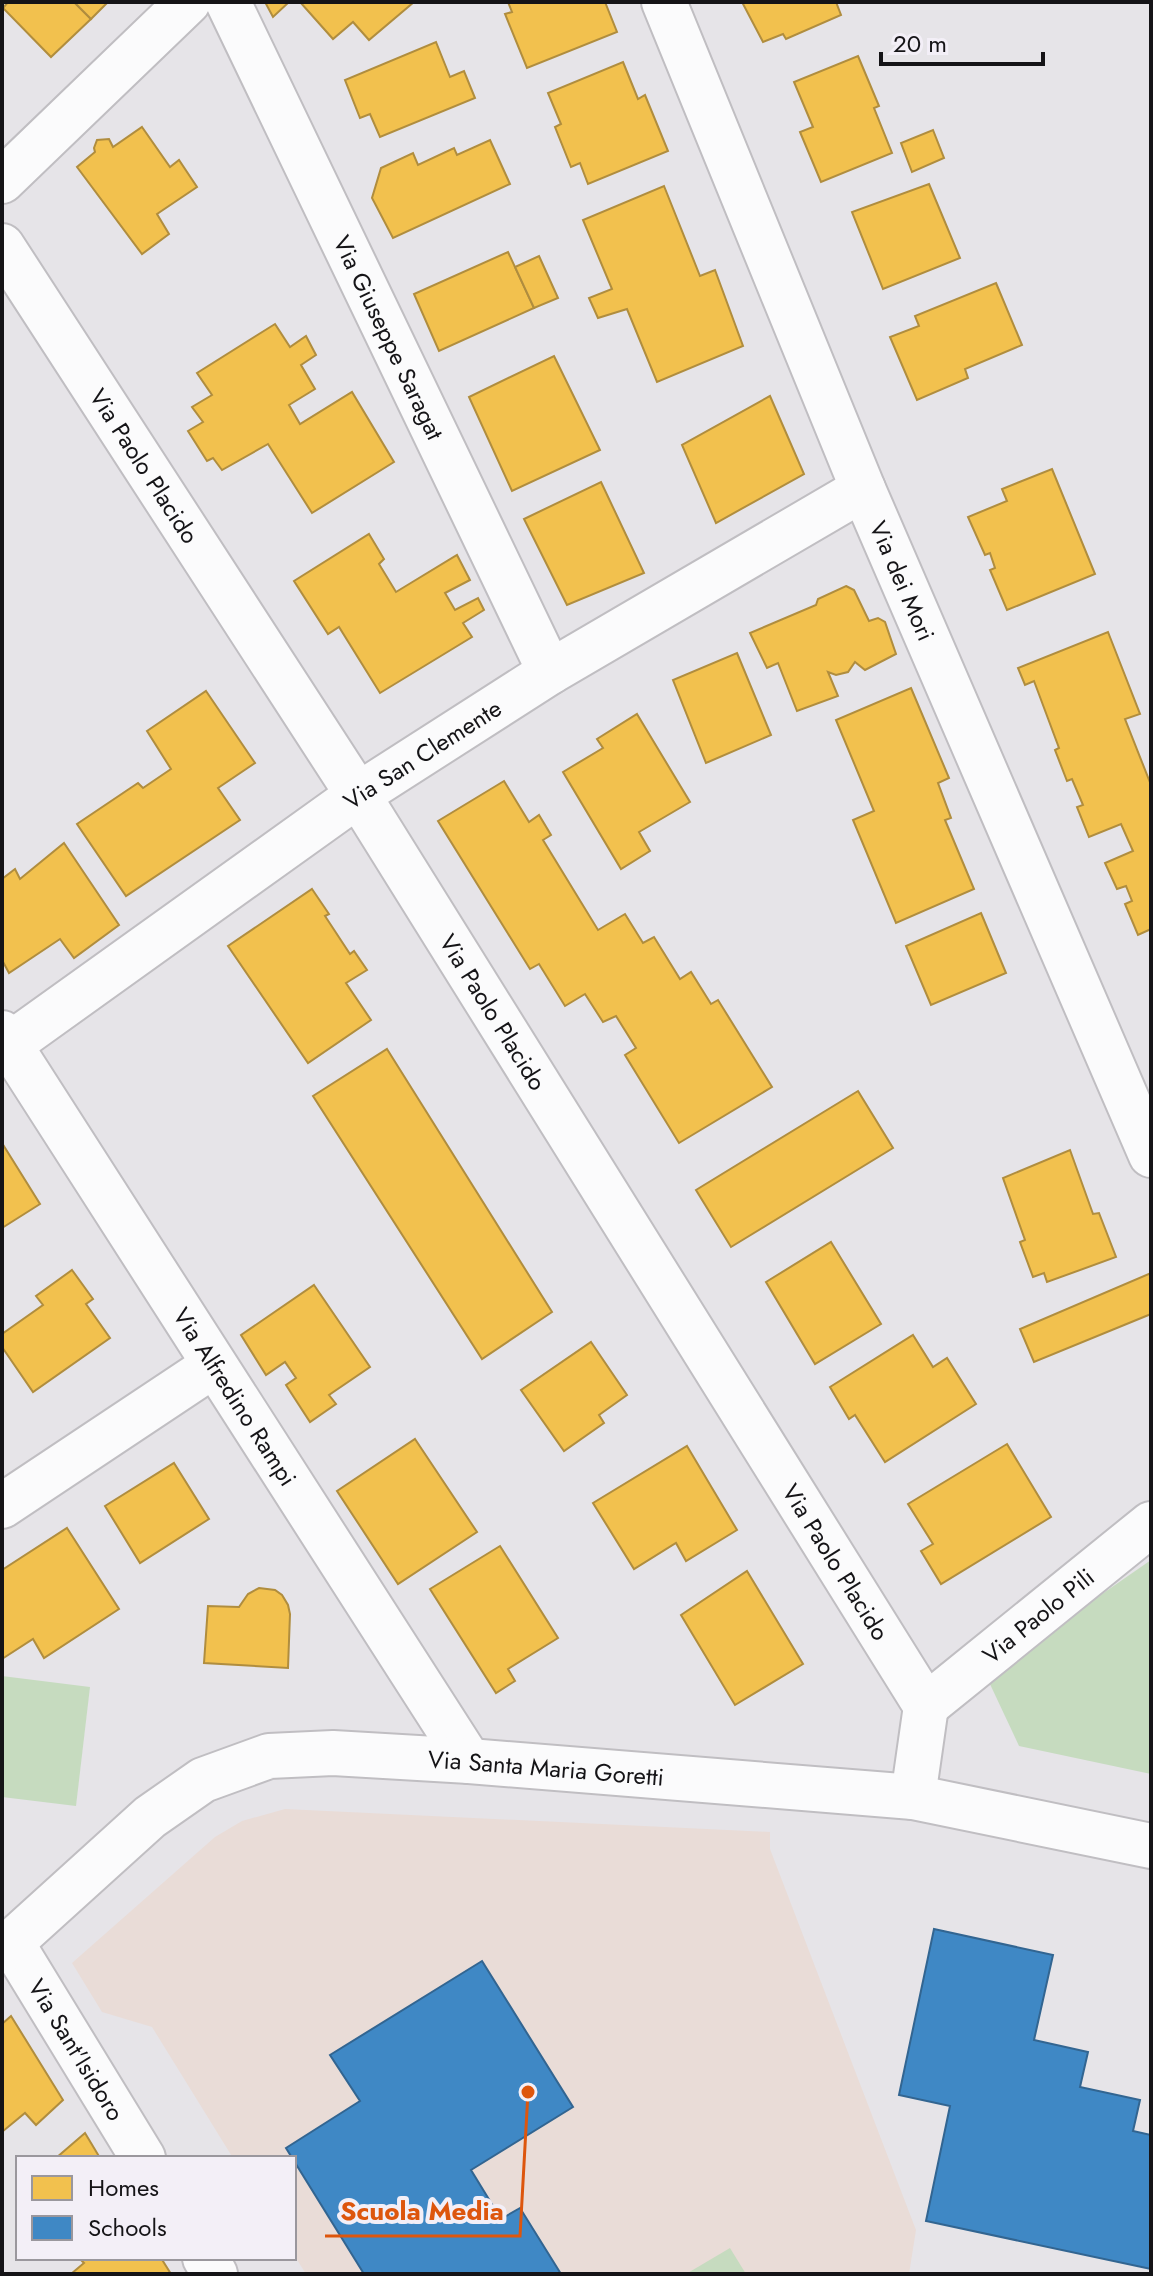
<svg xmlns="http://www.w3.org/2000/svg" width="1153" height="2276" font-family="Jost,sans-serif">
<style>
.education{fill:#e9dcd7}
.green{fill:#c6dbbf}
.homes{fill:#f2c14e;stroke:#b08d3e;stroke-width:2}
.schools{fill:#3f88c5;stroke:#326591;stroke-width:2}
.lines{fill:none;stroke-linecap:round;stroke-linejoin:round}
.minor-casing{stroke:#c0bec2;stroke-width:48}
.minor{stroke:#fbfbfc;stroke-width:44}
.labels{text-anchor:middle;dominant-baseline:central;stroke-width:8;stroke-linejoin:round;paint-order:stroke}
.street-label{font-size:24px;fill:#151417;stroke:#f3eff7}
.leader{fill:none;stroke:#dd560d;stroke-width:3}
.callout-dot{fill:#dd560d;stroke:#f3eff7;stroke-width:3}
.callout-label{font-size:26px;text-anchor:middle;font-weight:bold;fill:#dd560d;stroke:#f3eff7;stroke-width:8;stroke-linejoin:round;paint-order:stroke}
</style>
<rect width="100%" height="100%" fill="#e6e4e8"/>
<path class="education" d="M285,1809l485,23v17l146,381 -7,44h-603l-12,-19v-97h-61l-81,-131 -50,-15 -30,-49 143,-126 27,-16z"/>
<g class="green">
<path d="M1151,1560v214l-132,-28 -30,-64 8,-15z"/>
<path d="M2,1676l88,11 -14,119 -74,-9z"/>
<path d="M730,2248l16,26h-60z"/>
</g>
<g class="homes">
<path d="M8,2h66l17,17 -40,38 -48,-49z"/>
<path d="M74,2h34l-17,17z"/>
<path d="M265,2h24l-16,15z"/>
<path d="M300,2h114l-45,38 -16,-18 -20,17z"/>
<path d="M508,2h97l12,30 -90,36 -22,-54 7,-2z"/>
<path d="M742,2h94l5,13 -55,24 -3,-5 -20,8z"/>
<path d="M436,42l14,35 14,-6 11,27 -95,39 -10,-23 -10,4 -15,-38z"/>
<path d="M858,56l21,50 -5,2 18,45 -71,29 -21,-50 13,-5 -19,-45z"/>
<path d="M623,62l15,37 7,-4 23,56 -80,33 -8,-21 -9,4 -16,-40 6,-3 -13,-31z"/>
<path d="M142,127l28,40 9,-7 18,27 -40,27 12,20 -27,20 -65,-87 18,-15 -1,-4 3,-8 12,-1 4,8z"/>
<path d="M933,130l11,28 -32,14 -11,-29z"/>
<path d="M490,140l20,44 -117,54 -21,-40 9,-30 32,-15 5,12 36,-17 3,7z"/>
<path d="M929,184l31,74 -77,31 -31,-77z"/>
<path d="M664,186l36,90 15,-6 28,76 -86,36 -30,-73 -29,9 -9,-20 23,-9 -29,-69z"/>
<path d="M508,252l26,56 -95,43 -25,-57z"/>
<path d="M539,256l19,42 -24,10 -19,-41z"/>
<path d="M996,283l26,62 -57,24 3,9 -51,22 -27,-63 29,-11 -4,-10z"/>
<path d="M275,324l15,23 16,-11 10,19 -15,10 14,24 -26,16 11,19 52,-32 42,70 -82,51 -44,-69 -46,26 -9,-12 -6,3 -19,-30 15,-9 -11,-15 20,-12 -15,-22z"/>
<path d="M554,356l46,94 -88,41 -43,-94z"/>
<path d="M770,396l34,78 -88,49 -34,-78z"/>
<path d="M1052,469l43,105 -88,36 -17,-40 5,-2 -5,-15 -5,2 -17,-38 39,-16 -5,-12z"/>
<path d="M601,482l43,91 -77,32 -43,-86z"/>
<path d="M369,534l15,25 -5,5 17,28 61,-37 13,25 -25,13 10,17 23,-12 6,12 -21,13 9,14 -92,56 -41,-66 -11,7 -34,-53z"/>
<path d="M846,586l8,4 15,31 9,-3 7,4 11,32 -31,16 -10,-8 -7,10 -12,3 -8,-3 10,24 -41,15 -19,-48 -11,5 -17,-35 66,-28 2,-6z"/>
<path d="M1108,632l32,82 -15,5 26,66v144l-13,6 -13,-31 7,-3 -6,-15 -9,3 -12,-26 28,-12 -12,-27 -32,13 -12,-30 6,-2 -11,-26 -5,2 -12,-31 4,-2 -25,-67 -9,4 -7,-17z"/>
<path d="M737,653l34,82 -65,28 -33,-83z"/>
<path d="M911,688l38,90 -11,5 13,35 -6,2 29,69 -78,34 -43,-103 21,-9 -38,-91z"/>
<path d="M206,691l49,72 -37,25 22,32 -114,76 -49,-72 61,-41 5,5 28,-19 -24,-38z"/>
<path d="M637,714l53,88 -51,30 11,19 -29,18 -58,-97 40,-24 -6,-9z"/>
<path d="M504,781l25,41 10,-7 12,20 -8,5 55,90 27,-16 18,29 11,-6 26,42 11,-7 20,32 7,-4 54,87 -93,56 -54,-88 11,-7 -20,-32 -13,6 -18,-28 -20,12 -26,-42 -9,5 -92,-148z"/>
<path d="M64,843l55,82 -45,33 -14,-19 -51,34 -7,-13v-81l13,-10 5,10z"/>
<path d="M312,889l17,25 -4,2 25,38 4,-3 13,19 -21,13 25,37 -63,43 -80,-117z"/>
<path d="M981,913l25,60 -75,32 -25,-59z"/>
<path d="M387,1049l165,263 -70,47 -169,-263z"/>
<path d="M858,1091l35,57 -162,99 -35,-57z"/>
<path d="M2,1143l38,61 -38,24z"/>
<path d="M1070,1150l23,64 6,-1 17,44 -69,25 -3,-9 -11,4 -13,-35 5,-2 -22,-62z"/>
<path d="M831,1242l50,82 -66,40 -49,-82z"/>
<path d="M72,1270l21,29 -7,5 24,34 -77,54 -31,-45v-13l41,-29 -7,-9z"/>
<path d="M1151,1273v41l-117,48 -14,-33z"/>
<path d="M314,1285l56,82 -41,28 7,9 -26,18 -24,-37 10,-7 -11,-16 -19,13 -25,-40z"/>
<path d="M913,1335l20,32 14,-9 29,46 -91,58 -30,-47 -6,4 -19,-32z"/>
<path d="M591,1342l36,53 -28,20 5,8 -40,28 -43,-61z"/>
<path d="M415,1439l62,93 -79,52 -61,-93z"/>
<path d="M1007,1444l44,73 -110,67 -20,-33 12,-7 -25,-40z"/>
<path d="M687,1446l50,84 -51,31 -10,-18 -42,26 -41,-66z"/>
<path d="M174,1463l35,56 -69,44 -35,-57z"/>
<path d="M67,1528l52,81 -75,49 -11,-19 -31,20v-89z"/>
<path d="M500,1546l58,92 -50,31 7,12 -19,12 -66,-104z"/>
<path d="M747,1571l56,93 -68,41 -54,-90z"/>
<path d="M259,1588l16,2 7,5 6,10 2,9 -2,54 -84,-5 4,-57 31,1 9,-13z"/>
<path d="M11,2016l52,84 -27,25 -11,-12 -23,19v-108z"/>
<path d="M85,2133l15,25h-44z"/>
<path d="M79,2258h82l10,16h-100l13,-11z"/>
</g>
<g class="schools">
<path d="M934,1929l119,26 -19,85 54,12 -8,35 60,13 -7,31 18,4v134l-225,-48 24,-115 -51,-11z"/>
<path d="M482,1961l91,146 -102,63 30,49 19,-11 41,66h-197l-78,-126 74,-47 -30,-46z"/>
</g>
<g class="lines">
<defs>
<g id="minor">
<path id="s1" d="M228,2l322,670"/>
<path id="s2" d="M664,2l199,487 288,666"/>
<path d="M2,181l186,-179"/>
<path id="s3" d="M2,246l356,549 568,911 -13,91"/>
<path id="s4" d="M2,1033l467,728"/>
<path id="s5" d="M2,1050l356,-255 192,-123 313,-183"/>
<path d="M2,1506l212,-141"/>
<path id="s6" d="M926,1706l225,-182"/>
<path id="s7" d="M11,1942l132,216"/>
<path id="s8" d="M2,1951l148,-134 53,-37 66,-24 64,-3 136,8 444,36 238,49"/>
<path d="M205,2258l10,16"/>
</g>
</defs>
<use href="#minor" class="minor-casing"/>
<use href="#minor" class="minor"/>
</g>
<g class="labels">
<g class="street-label">
<text stroke="none"><textPath href="#s1" startOffset="372">Via Giuseppe Saragat</textPath></text>
<text stroke="none"><textPath href="#s3" startOffset="262">Via Paolo Placido</textPath></text>
<text stroke="none"><textPath href="#s2" startOffset="626">Via dei Mori</textPath></text>
<text stroke="none"><textPath href="#s5" startOffset="514">Via San Clemente</textPath></text>
<text stroke="none"><textPath href="#s3" startOffset="910">Via Paolo Placido</textPath></text>
<text stroke="none"><textPath href="#s4" startOffset="432">Via Alfredino Rampi</textPath></text>
<text stroke="none"><textPath href="#s3" startOffset="1558">Via Paolo Placido</textPath></text>
<text stroke="none"><textPath href="#s6" startOffset="144">Via Paolo Pili</textPath></text>
<text stroke="none"><textPath href="#s8" startOffset="612">Via Santa Maria Goretti</textPath></text>
<text stroke="none"><textPath href="#s7" startOffset="126">Via Sant'Isidoro</textPath></text>
</g>
</g>
<path class="leader" d="M528 2092L520 2236H325"/>
<circle class="callout-dot" cx="528" cy="2092" r="8"/>
<g class="callout-label">
<text x="422" y="2220">Scuola Media</text>
</g>
<rect width="1153" height="2276" fill="none" stroke="#151417" stroke-width="8"/>
<rect x="16" y="2156" width="280" height="104" fill="#f3eff7" stroke="#9a979d" stroke-width="2"/>
<rect x="32" y="2176" width="40" height="24" fill="#f2c14e" stroke="#9a979d" stroke-width="2"/>
<text x="88" y="2196" font-size="24" fill="#151417">Homes</text>
<rect x="32" y="2216" width="40" height="24" fill="#3f88c5" stroke="#9a979d" stroke-width="2"/>
<text x="88" y="2236" font-size="24" fill="#151417">Schools</text>
<path d="M881 52v12h162v-12" fill="none" stroke="#151417" stroke-width="4"/>
<text x="893" y="52" font-size="24" fill="#151417" stroke="#f3eff7" stroke-width="6" paint-order="stroke">20 m</text>
</svg>
